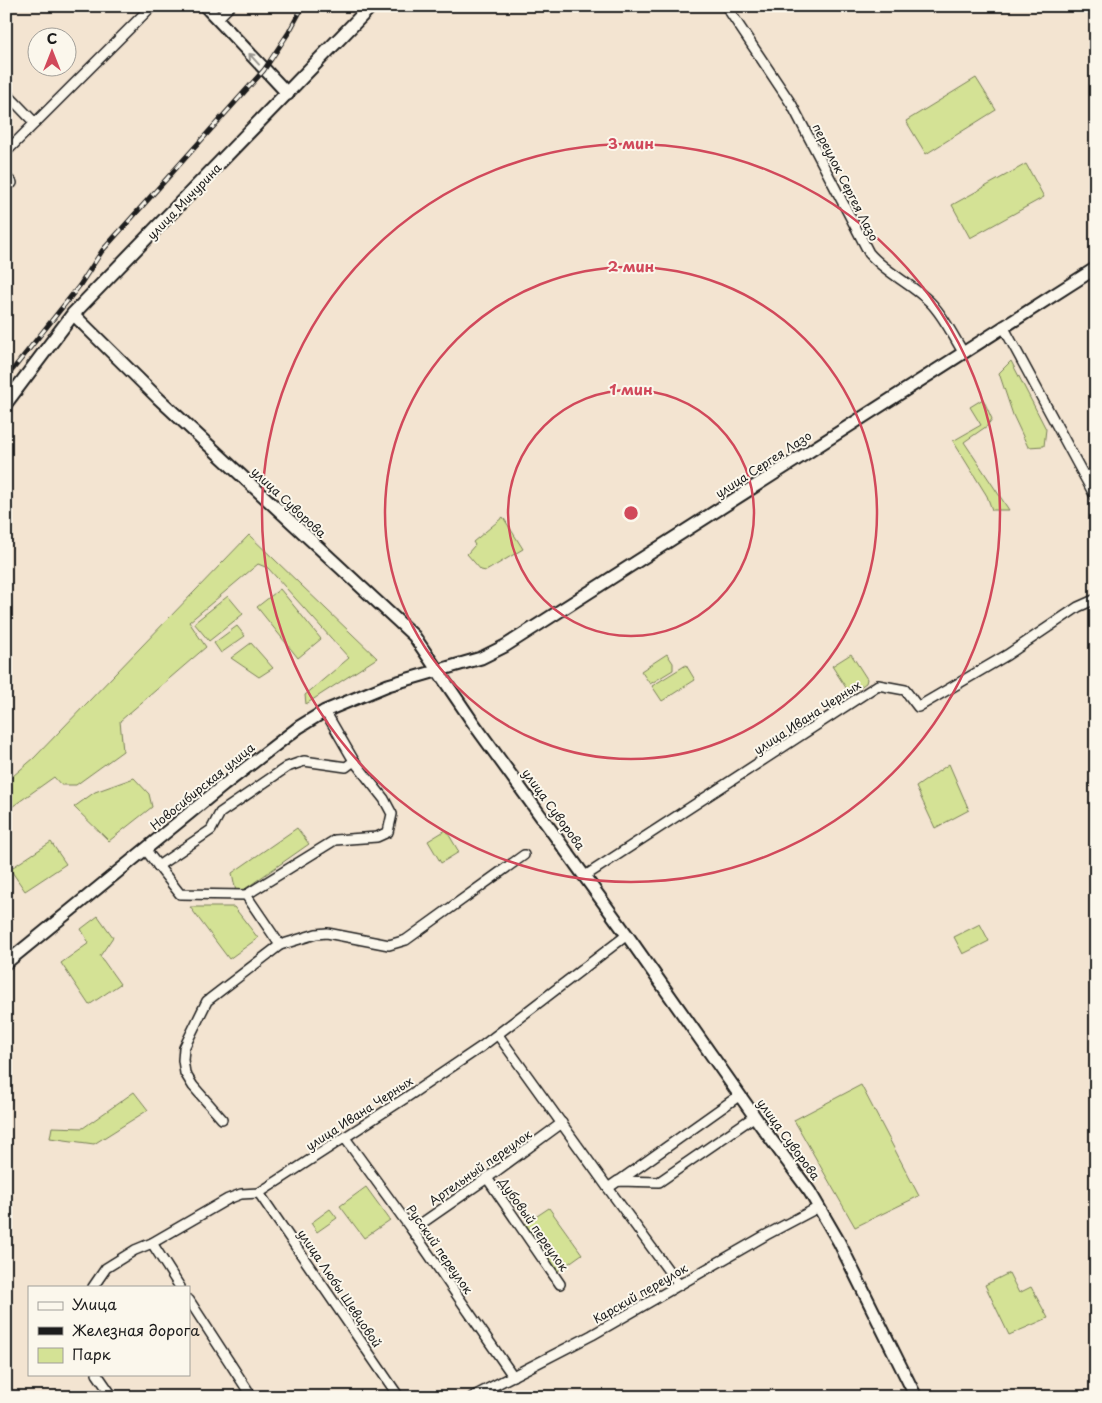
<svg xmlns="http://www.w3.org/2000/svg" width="1102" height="1403" font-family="'Playpen Sans',sans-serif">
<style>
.green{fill:#d4e295;stroke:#787f58}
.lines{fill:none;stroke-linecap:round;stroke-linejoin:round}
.minor-casing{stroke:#1c1c1c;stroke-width:12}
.tertiary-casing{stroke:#1c1c1c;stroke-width:15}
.secondary-casing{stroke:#1c1c1c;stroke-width:16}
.minor{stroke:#fbf7ec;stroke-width:9}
.tertiary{stroke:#fbf7ec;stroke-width:11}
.secondary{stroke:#fbf7ec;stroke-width:12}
.rail-casing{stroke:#1c1c1c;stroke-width:5}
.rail{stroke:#fbf7ec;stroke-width:3;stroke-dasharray:9;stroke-linecap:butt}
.oneway{stroke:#97948e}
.ring{fill:none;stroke:#d1495b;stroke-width:2.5}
.labels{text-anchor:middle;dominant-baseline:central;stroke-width:4;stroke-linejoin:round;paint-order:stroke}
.street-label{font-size:12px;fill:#1c1c1c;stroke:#fbf7ec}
.centre{fill:#d1495b;stroke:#fbf7ec;stroke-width:2.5}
.ring-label{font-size:15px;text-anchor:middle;font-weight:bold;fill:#d1495b;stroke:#fbf7ec;stroke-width:4;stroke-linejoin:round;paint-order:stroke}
</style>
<rect width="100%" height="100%" fill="#f3e4d1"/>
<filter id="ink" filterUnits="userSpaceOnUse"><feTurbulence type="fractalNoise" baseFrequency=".02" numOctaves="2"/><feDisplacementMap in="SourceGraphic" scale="10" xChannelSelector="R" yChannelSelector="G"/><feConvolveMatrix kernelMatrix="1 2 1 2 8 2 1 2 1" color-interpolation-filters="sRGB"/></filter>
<g filter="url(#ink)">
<g class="green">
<path d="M976,78l20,32 -70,44 -20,-33z"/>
<path d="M1026,164l18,33 -74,41 -18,-33z"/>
<path d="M1011,361l35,68 -2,17 -16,1 -15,-32 -14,-42z"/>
<path d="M983,399l9,20 -5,7 -23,16 45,68h-17l-5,-14 -34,-55 28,-16 -11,-18z"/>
<path d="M503,517l20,32 -37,22 -5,-1 -14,-16 8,-9 -2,-3z"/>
<path d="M249,535l128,123 -71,46 -1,-9 44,-37 -81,-90 -10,-4 -69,58 17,25 -86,74 3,30 -47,34h-15l-7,-8 -45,32 3,5 -6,4v-36l28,-24z"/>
<path d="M280,589l41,50 -23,19 -41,-51z"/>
<path d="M228,596l15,18 -34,27 -15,-18z"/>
<path d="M237,626l8,10 -24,17 -7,-10z"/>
<path d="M251,643l22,25 -14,9 -28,-19z"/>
<path d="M667,654l6,9v7l-23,14 -9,-13z"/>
<path d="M851,654l16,25 -1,4 -16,11 -18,-28z"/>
<path d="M686,665l9,15 -33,21 -10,-15z"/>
<path d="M949,764l20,46 -34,18 -19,-41z"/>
<path d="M134,778l15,16 3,13 -43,34 -35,-34 21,-15z"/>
<path d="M297,828l12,16 -67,47 -6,1 -4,-19z"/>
<path d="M446,830l13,22 -18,11 -13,-22z"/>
<path d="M51,842l15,22 -41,27 -15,-22z"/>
<path d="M190,907h44l24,31 -29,21z"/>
<path d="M98,916l15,21 -13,19 20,28 -31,21 -28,-42 28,-20 -8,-14z"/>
<path d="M980,924l9,17 -26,13 -9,-17z"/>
<path d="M861,1085l58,111 -64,31 -61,-107z"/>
<path d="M134,1092l14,18 -54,34 -44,-6 2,-11 31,1z"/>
<path d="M366,1187l24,33 -26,18 -24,-32z"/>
<path d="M549,1208l33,46 -24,17 -33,-47z"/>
<path d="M330,1209l7,9 -20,14 -6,-9z"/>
<path d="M1009,1273l10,20 12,-6 17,31 -39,17 -24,-50z"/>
</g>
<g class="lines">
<defs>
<g id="minor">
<path d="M726,6l66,99 77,148c17,20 43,31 61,49 14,14 23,34 33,50"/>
<path d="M217,19l13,-13"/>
<path d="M6,93l29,30"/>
<path d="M6,152l146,-146"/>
<path d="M6,177l6,6"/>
<path d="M1003,326l93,172"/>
<path d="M1085,477l11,-6"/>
<path d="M145,849l35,45 66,1 34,50"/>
<path d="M158,866l53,-36 9,-17 67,-46 17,-6 42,6 8,-6 -29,-50"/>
<path d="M585,876l293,-191 27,5 13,17 89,-52 71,-48 18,-8"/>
<path d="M246,895l89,-55 42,-3 11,-5 4,-18 -8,-15 -30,-38"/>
<path d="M498,1035l110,153 10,-7 41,1 96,-66"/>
<path d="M222,1119l-29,-33 -8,-13 -2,-13 1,-12 23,-47 73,-56 36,-11 11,-1 62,12 17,-5 118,-85"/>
<path d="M345,1138l67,92 101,146"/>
<path d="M487,1178l73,106"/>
<path d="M619,1181l121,-86"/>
<path d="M608,1188l71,97"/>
<path d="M259,1193l140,204"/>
<path d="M412,1230l75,-52 75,-55"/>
<path d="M152,1243l28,44"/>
<path d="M93,1287l13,-19 29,-18 17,-7 76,-44 13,-5 18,-1 148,-96 74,-50 146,-112"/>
<path d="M189,1300l63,97"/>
<path d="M97,1374l16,23"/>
<path d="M472,1397l120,-62 174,-100 53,-28"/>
</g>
<g id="tertiary">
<path d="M205,6l83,88"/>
<path d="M73,314l85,84 256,238 60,88 153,211 135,192 48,65 29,50 77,155"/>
<path d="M6,963l218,-178 75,-58 26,-16 63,-26 93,-27 24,-12 591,-378"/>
</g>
<path id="secondary" d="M6,403l67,-89 298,-308"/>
</defs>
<use href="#minor" class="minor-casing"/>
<use href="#tertiary" class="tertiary-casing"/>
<use href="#secondary" class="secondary-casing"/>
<use href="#minor" class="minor"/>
<use href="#tertiary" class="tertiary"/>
<use href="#secondary" class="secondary"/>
<defs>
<path id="rail" d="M6,378l74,-93 22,-34 162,-181 25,-38 14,-26"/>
</defs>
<use href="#rail" class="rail-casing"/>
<use href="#rail" class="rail"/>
</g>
<defs><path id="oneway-shaft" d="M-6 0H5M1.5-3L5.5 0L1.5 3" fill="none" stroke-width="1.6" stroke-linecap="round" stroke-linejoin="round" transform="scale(1.25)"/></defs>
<use class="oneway" href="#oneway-shaft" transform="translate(254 59) rotate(-132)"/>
</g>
<g class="ring">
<circle cx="631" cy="513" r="123"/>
<circle cx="631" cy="513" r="246"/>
<circle cx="631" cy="513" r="369"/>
</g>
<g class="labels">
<g class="street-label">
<text transform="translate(846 182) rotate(63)">переулок Сергея Лазо</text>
<text transform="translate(184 201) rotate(-46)">улица Мичурина</text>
<text transform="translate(763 464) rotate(-33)">улица Сергея Лазо</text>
<text transform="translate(289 502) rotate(43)">улица Суворова</text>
<text transform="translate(807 717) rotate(-33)">улица Ивана Черных</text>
<text transform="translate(202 786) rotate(-39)">Новосибирская улица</text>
<text transform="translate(554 809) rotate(54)">улица Суворова</text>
<text transform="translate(359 1113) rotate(-33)">улица Ивана Черных</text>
<text transform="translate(789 1139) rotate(54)">улица Суворова</text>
<text transform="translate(480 1167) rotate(-35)">Артельный переулок</text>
<text transform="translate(534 1224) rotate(55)">Дубовый переулок</text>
<text transform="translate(440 1249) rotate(55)">Русский переулок</text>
<text transform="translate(340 1288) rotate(56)">улица Любы Шевцовой</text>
<text transform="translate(640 1293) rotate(-30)">Карский переулок</text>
</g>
</g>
<circle cx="631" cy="513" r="8" class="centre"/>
<g class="ring-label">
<text x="631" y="149">3 мин</text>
<text x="631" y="272">2 мин</text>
<text x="631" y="395">1 мин</text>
</g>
<rect width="1102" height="1403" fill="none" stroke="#fbf7ec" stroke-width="25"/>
<rect x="12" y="12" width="1077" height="1378" fill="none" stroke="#1c1c1c" stroke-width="2" filter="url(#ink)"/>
<rect x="28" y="1286" width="162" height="90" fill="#fbf7ec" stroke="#a29f99"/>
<rect x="38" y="1302" width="25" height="8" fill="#fbf7ec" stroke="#a29f99"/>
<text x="72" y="1310" font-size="15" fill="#1c1c1c">Улица</text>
<rect x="38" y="1327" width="25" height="8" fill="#1c1c1c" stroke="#a29f99"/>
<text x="72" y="1336" font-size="15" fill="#1c1c1c">Железная дорога</text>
<rect x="38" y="1348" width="25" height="15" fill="#d4e295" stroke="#a29f99"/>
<text x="72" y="1360" font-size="15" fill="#1c1c1c">Парк</text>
<g transform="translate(52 52)"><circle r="24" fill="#fbf7ec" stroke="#a29f99"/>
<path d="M0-4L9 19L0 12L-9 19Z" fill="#d1495b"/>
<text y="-8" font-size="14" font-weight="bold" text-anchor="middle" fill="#1c1c1c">С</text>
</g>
</svg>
